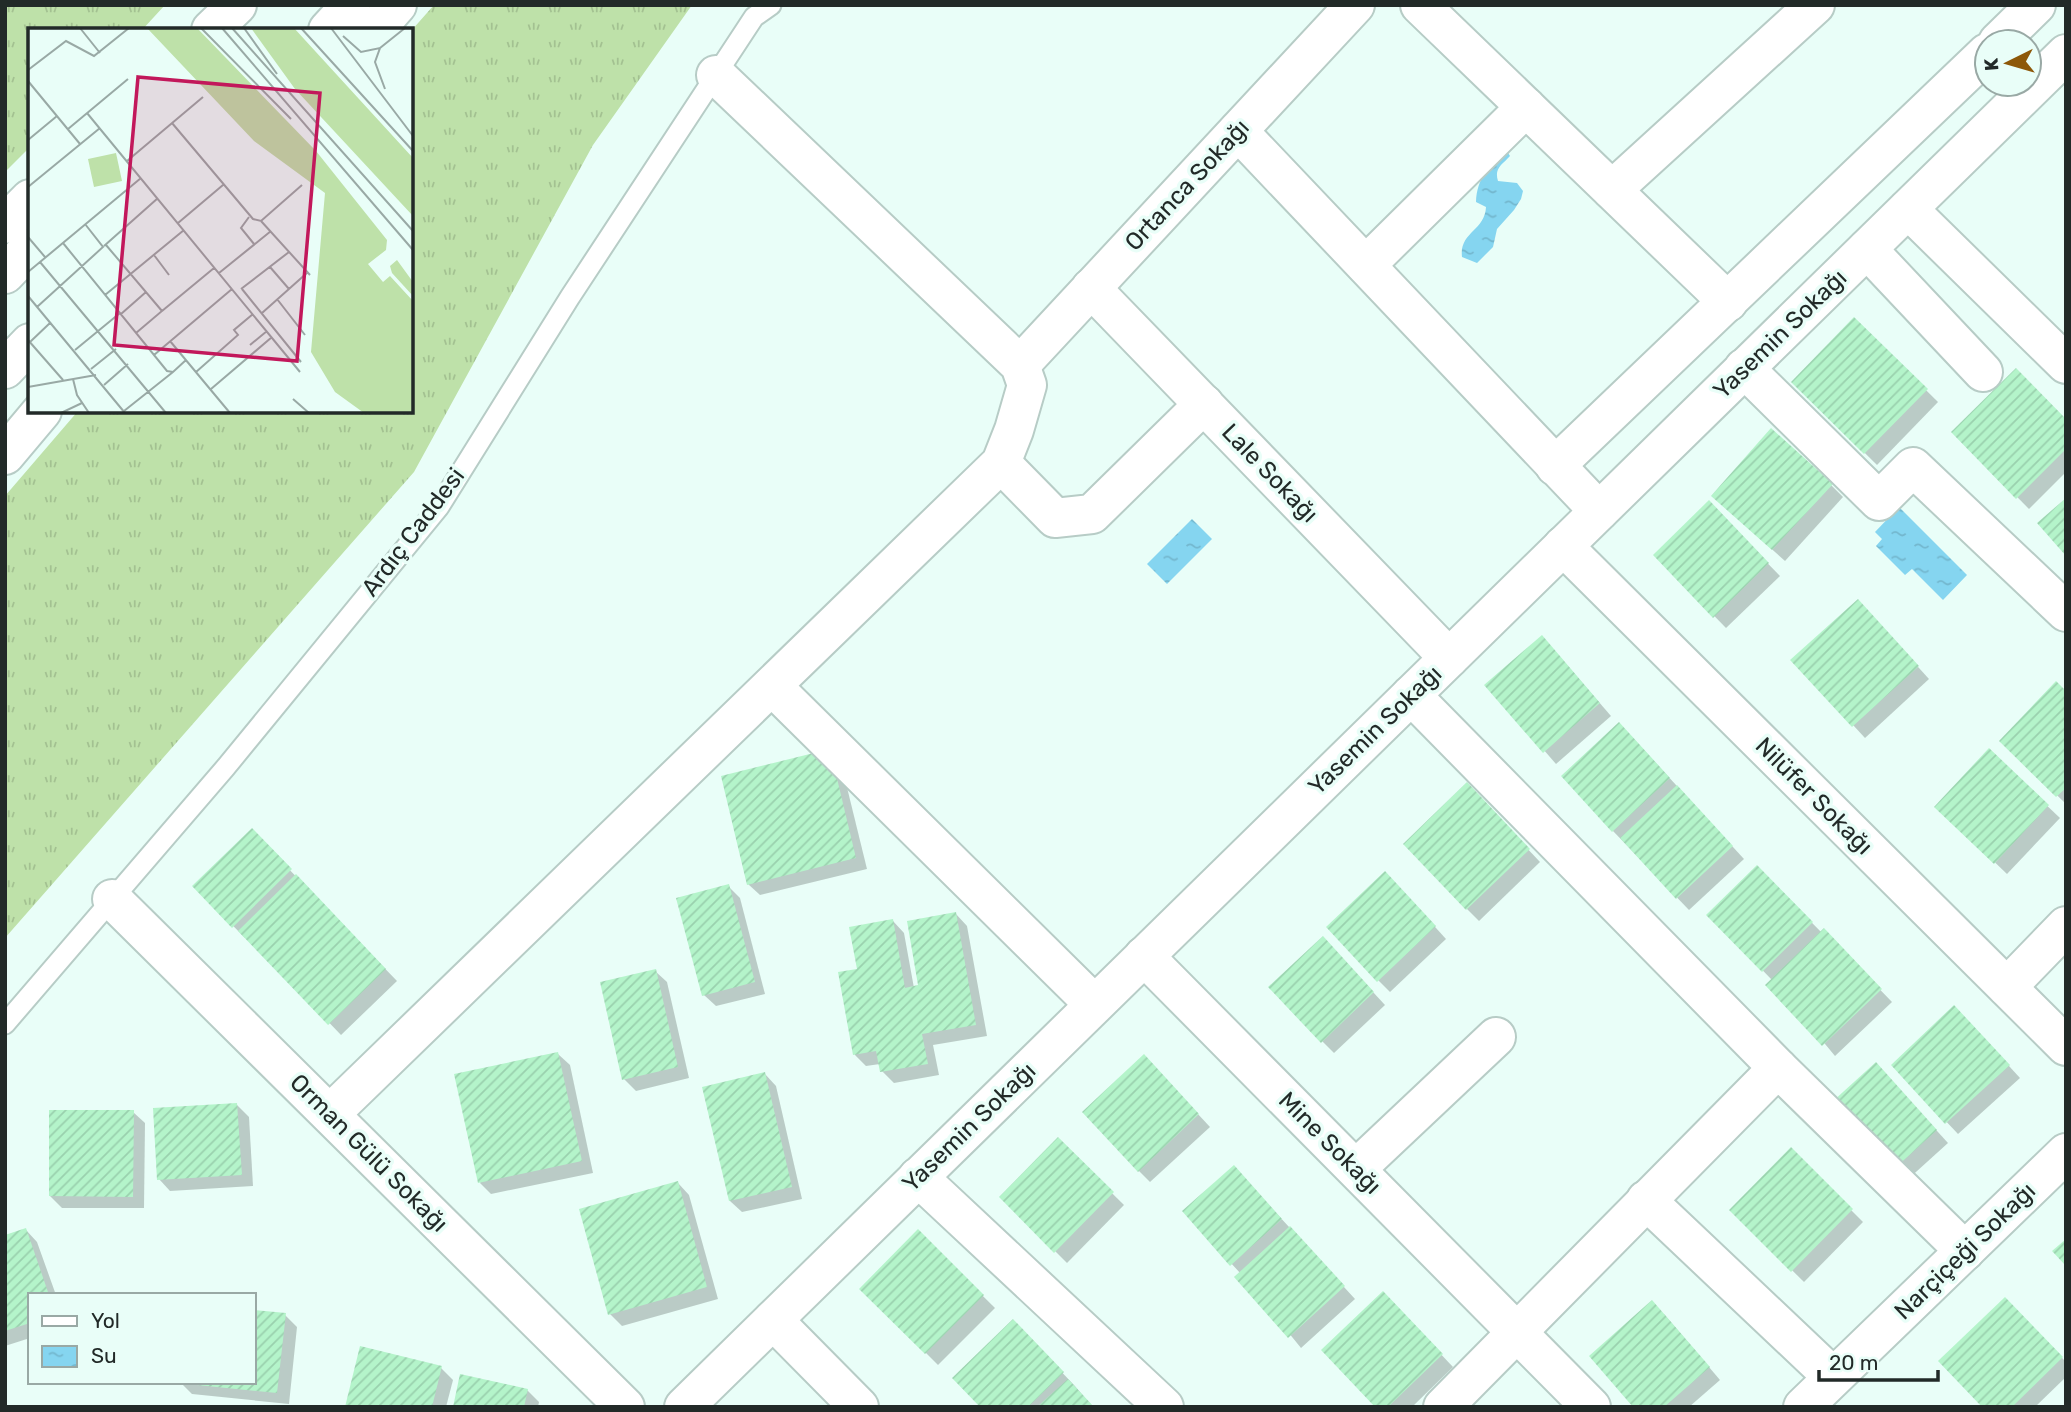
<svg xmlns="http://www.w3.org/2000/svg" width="2071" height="1412" font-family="Rubik,sans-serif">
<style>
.grass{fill:url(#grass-tufts)}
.water{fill:url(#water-ripples)}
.shadow{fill:#0003}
.building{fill:url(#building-hatch)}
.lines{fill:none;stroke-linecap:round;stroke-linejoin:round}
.service-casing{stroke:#b7ccc6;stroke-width:23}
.minor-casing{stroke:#b7ccc6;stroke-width:42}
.motorway-casing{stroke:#b7ccc6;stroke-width:42}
.service{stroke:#fff;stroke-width:19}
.minor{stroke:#fff;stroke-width:38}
.motorway{stroke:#fff;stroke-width:38}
.labels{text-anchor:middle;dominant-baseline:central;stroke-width:7;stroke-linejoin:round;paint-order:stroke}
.street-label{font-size:24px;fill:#222a28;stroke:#e9fef8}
.inset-road{fill:none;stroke:#99a9a5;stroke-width:2}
.view{fill:#c2185b;fill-opacity:0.15;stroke:#c2185b;stroke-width:3.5}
.inset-edge{fill:none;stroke:#222a28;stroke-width:3.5}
</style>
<defs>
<pattern id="grass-tufts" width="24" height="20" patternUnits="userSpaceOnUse" patternTransform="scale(1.75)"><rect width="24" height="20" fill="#bee1a9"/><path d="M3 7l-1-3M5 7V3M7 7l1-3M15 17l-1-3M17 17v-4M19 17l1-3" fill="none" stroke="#a3c191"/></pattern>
<pattern id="water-ripples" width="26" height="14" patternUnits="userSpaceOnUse" patternTransform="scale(1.75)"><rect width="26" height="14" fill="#85d5f0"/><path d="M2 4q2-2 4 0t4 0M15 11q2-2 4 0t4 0" fill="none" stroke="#73b7ce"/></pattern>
<pattern id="building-hatch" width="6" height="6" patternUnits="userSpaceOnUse" patternTransform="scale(1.75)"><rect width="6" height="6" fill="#b4f4ca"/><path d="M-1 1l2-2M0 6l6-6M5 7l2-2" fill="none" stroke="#9ad1ae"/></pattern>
</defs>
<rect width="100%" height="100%" fill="#e9fef8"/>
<g class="grass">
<path d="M5,5h160l-23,25h-112v117l-25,25z"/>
<path d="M434,5h258l-99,140 -179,327 -409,466v-442l73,-85h333v-380z"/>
</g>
<g class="water">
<path d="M1507,151l3,5c-8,9 -16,12 -12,25l19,2 6,8 -2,8 -7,11 -17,19 -4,18 -16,16 -15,-6c-3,-25 23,-26 24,-50l-10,-5c1,-25 13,-35 31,-51z"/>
<path d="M1899,507l68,68 -24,25 -31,-31 -7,6 -29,-29 6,-7 -7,-7z"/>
<path d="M1192,519l20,20 -45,45 -20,-20z"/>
</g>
<g class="shadow">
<path d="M1854,319l84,83 -61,63 -84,-83z"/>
<path d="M2066,421v51l-37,37 -76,-77z"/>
<path d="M1831,485l12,12 -58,64 -60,-54z"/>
<path d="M1709,503l71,73 -54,52 -71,-73z"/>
<path d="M1869,613l60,66 -64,59 -72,-78z"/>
<path d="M1553,649l58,67 -55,48 -69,-79z"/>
<path d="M2066,694v110l-65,-63z"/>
<path d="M1631,736l113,123 -55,51 -76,-79z"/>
<path d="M1989,751l71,67 -53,56 -70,-67z"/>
<path d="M841,763l26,106 -107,26 -12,-11z"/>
<path d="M1479,797l61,65 -61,59 -12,-12z"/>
<path d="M252,831l145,150 -56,54 -95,-99 -1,2 -50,-51z"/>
<path d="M1757,867l65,66 13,10 57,59 -57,54 -63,-76 -63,-65z"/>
<path d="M1397,885l49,54 -56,53 -12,-12z"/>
<path d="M728,886l12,12 25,96 -49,12 -12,-11z"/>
<path d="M956,914l11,12 20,110 -54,9 6,30 -45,8 -12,-12 -2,-7 -14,2 -11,-11 4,-85 34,-49 11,12 10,55 6,-1z"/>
<path d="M1334,950l51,55 -51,48 -12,-12z"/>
<path d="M655,971l12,11 22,96 -53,13 -12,-12z"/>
<path d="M1966,1019l54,59 -62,56 -65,-69z"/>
<path d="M558,1054l12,11 23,108 -102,21 -11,-11z"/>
<path d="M1156,1069l54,58 -60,55 -11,-11z"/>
<path d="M765,1074l11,12 26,113 -60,13 -12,-11z"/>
<path d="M1887,1076l61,67 -42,38 -11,-12z"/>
<path d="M237,1105l12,12 4,69 -83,5 -11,-12z"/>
<path d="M133,1112l12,11 -1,85h-82l-12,-12z"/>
<path d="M1058,1140l66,65 -57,58 -66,-66z"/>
<path d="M1791,1150l72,72 -59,60 -73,-72z"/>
<path d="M1245,1179l110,120 -54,49 -60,-74 -57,-62z"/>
<path d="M678,1183l11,12 29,104 -96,27 -12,-12z"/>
<path d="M26,1230l11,12 19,53h-26v43l-25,8v-109z"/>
<path d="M918,1232l77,76 -57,57 -76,-76z"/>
<path d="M1383,1293l70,74 -41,40h-34z"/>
<path d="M2005,1299l61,63v15l-31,30h-50z"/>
<path d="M254,1312l31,3 12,12 -8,77 -97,-10 -12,-12h74z"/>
<path d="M1664,1314l56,66 -31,27h-53z"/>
<path d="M1013,1321l61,64 19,22h-111z"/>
<path d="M441,1368l12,12 -7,27h-99z"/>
<path d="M527,1390l12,12 -1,5h-83z"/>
</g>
<g class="building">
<path d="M1854,317l74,72 -64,65 -73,-72z"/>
<path d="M2016,368l50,51v30l-50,50 -65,-67z"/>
<path d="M1771,428l62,56 -61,66 -61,-54z"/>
<path d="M2066,498v58l-29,-33z"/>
<path d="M1709,500l60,63 -56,55 -60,-63z"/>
<path d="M1858,599l61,67 -67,61 -62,-67z"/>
<path d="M1542,635l58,68 -57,50 -59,-68z"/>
<path d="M2056,681l10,10v97l-10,9 -57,-56z"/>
<path d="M1619,722l51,56 -58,54 -51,-56z"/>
<path d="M1989,748l60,57 -55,59 -60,-57z"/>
<path d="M830,749l26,109 -109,27 -26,-109z"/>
<path d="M1467,782l63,67 -64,61 -63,-66z"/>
<path d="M1677,785l56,61 -57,53 -56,-61z"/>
<path d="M252,828l40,41 -60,59 -40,-42z"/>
<path d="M1757,865l56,57 -51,50 -56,-57z"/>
<path d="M1385,871l51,55 -59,56 -51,-55z"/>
<path d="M296,874l90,95 -58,56 -90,-94z"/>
<path d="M729,884l26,98 -53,14 -26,-98z"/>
<path d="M956,912l20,113 -54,9 6,30 -48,8 -4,-21 -23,4 -15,-83 19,-3 -8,-42 44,-8 12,69 13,-3 -11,-64z"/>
<path d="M1824,928l58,61 -60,57 -57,-61z"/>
<path d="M1323,936l51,56 -53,51 -53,-56z"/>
<path d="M656,969l22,98 -56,13 -22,-98z"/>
<path d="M1954,1005l56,60 -65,59 -54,-59z"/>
<path d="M558,1052l24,109 -104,22 -24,-109z"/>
<path d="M1144,1054l55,60 -61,58 -56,-60z"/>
<path d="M1876,1062l61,68 -44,40 -61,-68z"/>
<path d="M765,1072l27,115 -63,14 -27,-114z"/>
<path d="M237,1103l5,72 -85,5 -4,-72z"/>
<path d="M49,1110h85l-1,87 -84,-1z"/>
<path d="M1058,1137l56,55 -60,61 -55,-56z"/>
<path d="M1791,1147l62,62 -62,63 -62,-62z"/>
<path d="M1234,1165l48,54 -52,47 -48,-55z"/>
<path d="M678,1181l29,106 -99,28 -29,-106z"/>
<path d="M1290,1226l55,60 -57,52 -54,-61z"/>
<path d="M26,1228l23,67h-19v28l-25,8v-96z"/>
<path d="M918,1229l66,66 -59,59 -66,-65z"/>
<path d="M2066,1239v27l-14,-15z"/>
<path d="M1383,1291l60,63 -55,53h-13l-54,-57z"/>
<path d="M2005,1297l58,60 -51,50h-30l-44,-46z"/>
<path d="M1652,1300l58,67 -46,40h-31l-44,-51z"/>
<path d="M254,1310l32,3 -9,80 -90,-9v-2h67z"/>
<path d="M1013,1319l51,53 -36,35h-48l-28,-29z"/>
<path d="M360,1346l82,20 -10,41h-87z"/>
<path d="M460,1374l68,15 -4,18h-71z"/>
<path d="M1068,1379l26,28h-57z"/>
</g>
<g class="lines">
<defs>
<path id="service" d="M5,1024l221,-257 213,-260 131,-210 184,-280 17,-12"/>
<g id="minor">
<path d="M1420,5l308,297"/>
<path d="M1998,42l38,-37"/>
<path d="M1238,131l361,380"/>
<path d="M1612,190l203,-185"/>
<path d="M1908,209l158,155"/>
<path d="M1867,249l116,123"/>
<path d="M1366,265l160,-158"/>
<path d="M1091,288l358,370"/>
<path d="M1020,365l335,-360"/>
<path d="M1744,368l135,133 34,-34 153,145"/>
<path d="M1001,463l54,55 37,-4 112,-110"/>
<path d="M1555,466l432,-413"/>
<path d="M1563,546l503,500"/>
<path d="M772,686l322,318"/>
<path d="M1411,695l367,373"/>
<path d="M112,899l513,508"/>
<path d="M1144,956l447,451"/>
<path d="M2007,987l59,-61"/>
<path d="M330,1114l671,-651 13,-33 13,-45 -7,-20 -304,-290"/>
<path d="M1356,1169l140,-132"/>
<path d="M918,1177l246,230"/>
<path d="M1646,1200l187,177"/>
<path d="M773,1320l86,87"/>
<path d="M684,1407l1382,-1353"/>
<path d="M1443,1407l335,-339 187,183"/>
<path d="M1803,1407l263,-254"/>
</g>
<g id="motorway">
<path d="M211,30l26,-25"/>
<path d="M328,30l23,-25"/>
<path d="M375,30l22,-25"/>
<path d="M5,224l25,-25"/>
<path d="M5,274l25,-26"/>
<path d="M5,369l25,-26"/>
<path d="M5,455l37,-44"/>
</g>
</defs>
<use href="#service" class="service-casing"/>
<use href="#minor" class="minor-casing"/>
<use href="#motorway" class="motorway-casing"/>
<use href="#service" class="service"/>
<use href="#minor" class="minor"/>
<use href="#motorway" class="motorway"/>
</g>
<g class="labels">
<g class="street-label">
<text transform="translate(1187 185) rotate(-47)">Ortanca Sokağı</text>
<text transform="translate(1780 334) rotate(-44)">Yasemin Sokağı</text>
<text transform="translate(1270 473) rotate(46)">Lale Sokağı</text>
<text transform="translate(413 532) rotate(-53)">Ardıç Caddesi</text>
<text transform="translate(1375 730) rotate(-44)">Yasemin Sokağı</text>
<text transform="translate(1814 796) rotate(45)">Nilüfer Sokağı</text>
<text transform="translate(969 1127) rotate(-44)">Yasemin Sokağı</text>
<text transform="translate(1330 1143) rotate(45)">Mine Sokağı</text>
<text transform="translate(369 1153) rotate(45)">Orman Gülü Sokağı</text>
<text transform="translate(1965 1251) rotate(-44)">Narçiçeği Sokağı</text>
</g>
</g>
<g transform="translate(28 28)">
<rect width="385" height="385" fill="#e9fef8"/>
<path d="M119,0h50l119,123 71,89 -1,10 -18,14 15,18 7,-6 23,25v112h-49l-29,-21 -24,-40 14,-159 -71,-52zM223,0h43l119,130v58l-118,-127zM369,232l16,22v14l-21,-23 -2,-7z" fill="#bee1a9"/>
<path d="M88,125l6,28 -28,6 -6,-28z" fill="#bee1a9"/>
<path class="inset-road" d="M52,0l20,25M173,0l90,91M194,0l191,222M204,0l181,203M216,0l33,46M273,0l112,123M303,0l82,108M315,8l18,16 19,-4 -5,14 10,27M352,20l25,-20M0,42l38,-29 28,15 35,-28M0,53l52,63M59,85l213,259M144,95l81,96 8,2 41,-36M40,101l60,-50M0,112l29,-24M99,133l76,-64M0,159l72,-59M221,189l-8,11 13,16M233,193l49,54M150,195l45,-38M0,209l17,20M35,215l104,128 6,1 13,-12M78,217l56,66 -26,22M76,218l54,-48M126,227l15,20M12,234l126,151M242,239l19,22M0,244l113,-94M191,245l52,-42M213,261l48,-37M214,261l59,73M77,267l79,-65M0,268l97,117M249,271l28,36M9,279l66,-60 -18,-23M134,283l52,-43M234,285l46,-41M93,286l25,-22M0,312l35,40M142,313l60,72M2,314l21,-20M222,317l17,-14M47,322l45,-37M126,327l78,-66M63,341l25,-20M168,344l42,-37 -4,-5 19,-16M45,351l4,16 12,18M76,357l24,-21M0,359l68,-12M183,361l61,-52M265,371l16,14M96,383l49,-39M21,385h12l21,-10"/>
<path class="view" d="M110,49l182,16 -23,268 -183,-16z"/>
<rect width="385" height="385" class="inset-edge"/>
</g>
<rect width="2071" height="1412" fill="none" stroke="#222a28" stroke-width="14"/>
<rect x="28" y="1293" width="228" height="91" fill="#e9fef8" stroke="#99a9a5" stroke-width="2"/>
<rect x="42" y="1316" width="35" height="10" fill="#ffffff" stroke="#99a9a5" stroke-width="2"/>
<text x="91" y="1328" font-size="21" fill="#222a28">Yol</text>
<rect x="42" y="1346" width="35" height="21" fill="url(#water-ripples)" stroke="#99a9a5" stroke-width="2"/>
<text x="91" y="1363" font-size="21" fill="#222a28">Su</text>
<g transform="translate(2008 63) rotate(265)"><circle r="33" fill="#e9fef8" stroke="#99a9a5" stroke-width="2"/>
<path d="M0-5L12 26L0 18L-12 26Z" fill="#8d5809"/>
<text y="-10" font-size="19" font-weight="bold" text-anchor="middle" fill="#222a28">K</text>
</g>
<path d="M1819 1370v10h119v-10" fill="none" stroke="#222a28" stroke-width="3.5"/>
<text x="1829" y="1370" font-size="21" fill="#222a28" stroke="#e9fef8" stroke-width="5" paint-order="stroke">20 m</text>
</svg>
